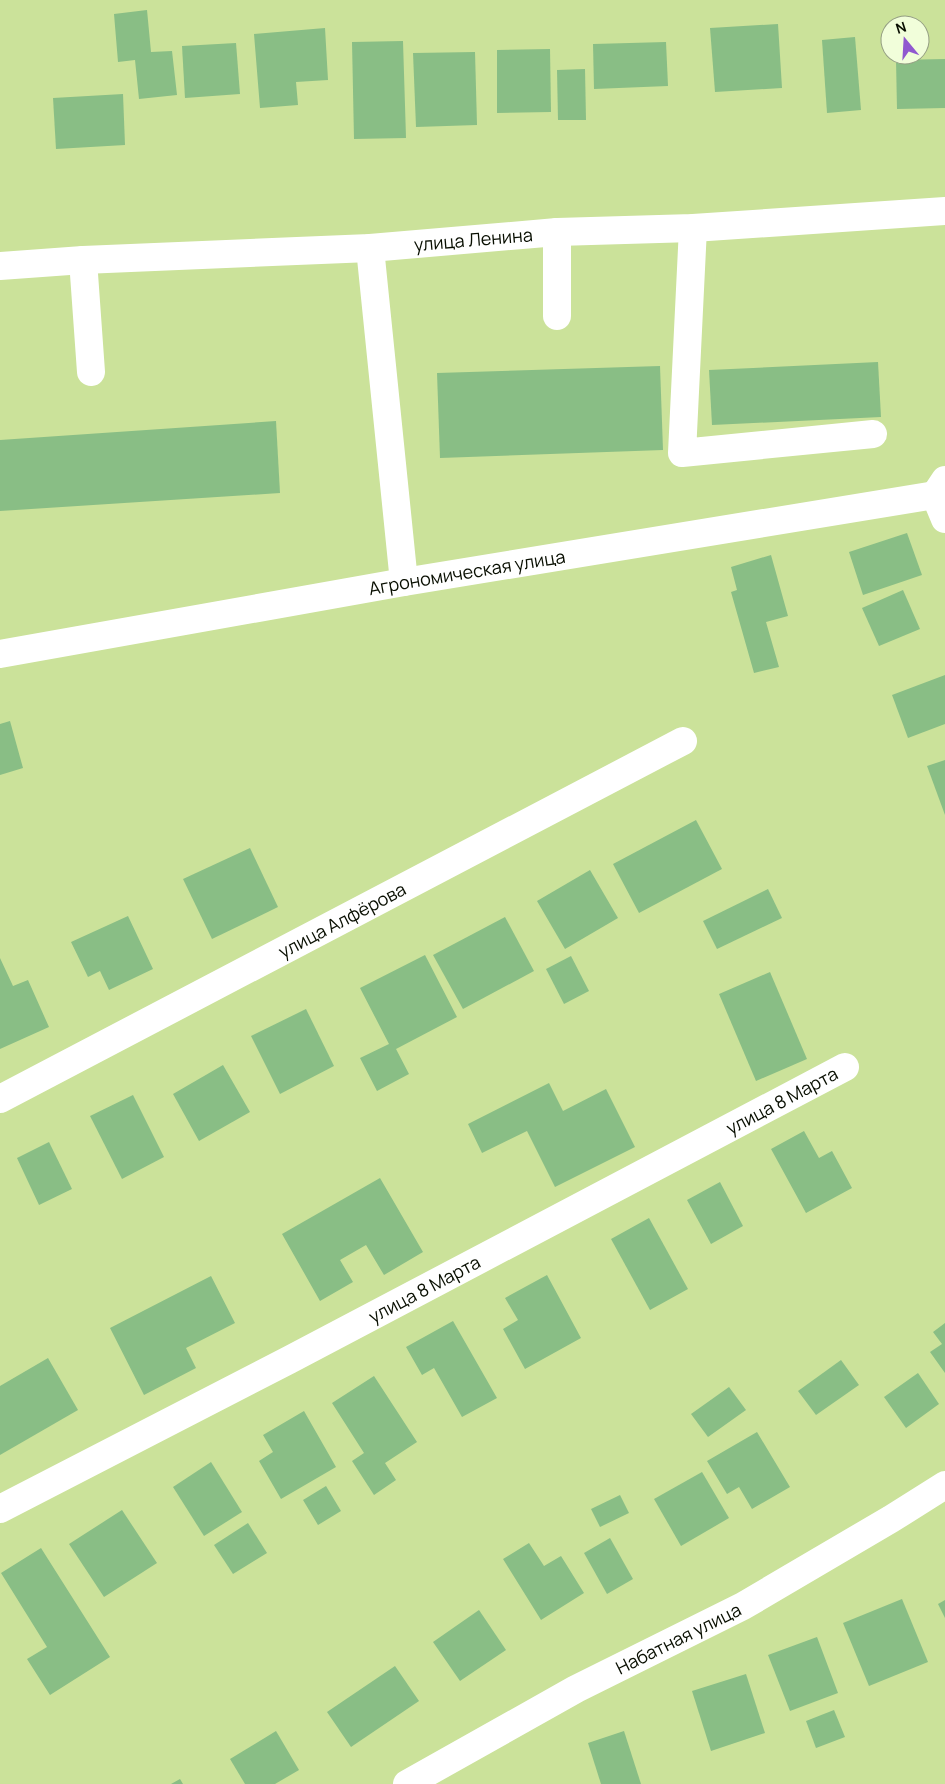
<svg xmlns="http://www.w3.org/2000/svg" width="945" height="1784" font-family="Manrope,sans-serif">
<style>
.building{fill:#89be85}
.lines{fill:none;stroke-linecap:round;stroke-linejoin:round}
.minor{stroke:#fff;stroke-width:28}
.labels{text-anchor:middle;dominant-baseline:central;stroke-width:4;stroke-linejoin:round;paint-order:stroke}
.street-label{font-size:18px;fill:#080e00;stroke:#f1feda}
</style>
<rect width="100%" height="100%" fill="#cbe29a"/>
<g class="building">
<path d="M147,10l4,42 21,-1 5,44 -38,4 -4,-39 -17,2 -4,-48z"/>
<path d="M778,24l4,64 -67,4 -5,-64z"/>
<path d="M325,28l3,52 -32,2 2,23 -38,3 -6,-74z"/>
<path d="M855,37l6,73 -34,3 -5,-73z"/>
<path d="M403,41l3,97 -52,1 -2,-97z"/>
<path d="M666,42l2,44 -74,3 -1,-45z"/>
<path d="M236,43l4,51 -55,4 -3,-52z"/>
<path d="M550,49l1,63 -54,1v-63z"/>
<path d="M475,52l2,73 -61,2 -3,-74z"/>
<path d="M945,59v49l-48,1 -1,-49z"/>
<path d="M585,69l1,51h-28l-1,-50z"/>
<path d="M123,94l2,51 -69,4 -3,-51z"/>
<path d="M878,362l3,55 -169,8 -3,-55z"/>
<path d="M660,366l3,84 -223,8 -3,-85z"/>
<path d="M276,421l4,72 -280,18v-71z"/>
<path d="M907,533l15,42 -59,20 -14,-43z"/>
<path d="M771,555l17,61 -22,6 13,45 -25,6 -23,-81 6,-2 -6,-23z"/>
<path d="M903,590l17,39 -41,17 -17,-38z"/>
<path d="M945,675v49l-37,14 -16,-43z"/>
<path d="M10,721l13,47 -23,7v-51z"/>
<path d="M945,760v55l-18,-49z"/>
<path d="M696,820l26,49 -83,44 -26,-49z"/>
<path d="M250,848l28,59 -66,32 -29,-60z"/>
<path d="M590,870l28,48 -53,31 -28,-48z"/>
<path d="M768,889l14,29 -65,31 -14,-28z"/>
<path d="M128,916l25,53 -44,21 -9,-19 -12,6 -17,-35z"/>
<path d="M505,917l29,54 -71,38 -30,-54z"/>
<path d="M425,955l32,62 -61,32 13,25 -32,17 -17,-33 29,-14 -29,-56z"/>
<path d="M571,956l18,35 -25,13 -18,-35z"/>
<path d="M0,958l13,28 15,-6 21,47 -49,22z"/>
<path d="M770,972l37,87 -51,22 -37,-87z"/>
<path d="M306,1009l28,57 -54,28 -29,-58z"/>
<path d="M223,1065l27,47 -51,29 -26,-47z"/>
<path d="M549,1083l14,28 43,-22 29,58 -80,40 -28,-56 -45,22 -14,-29z"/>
<path d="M133,1095l31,62 -42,22 -32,-63z"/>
<path d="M804,1131l15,27 13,-7 20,37 -46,25 -35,-64z"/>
<path d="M49,1142l23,47 -33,16 -22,-47z"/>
<path d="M380,1178l43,74 -39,23 -18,-30 -26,15 13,22 -33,19 -38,-67z"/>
<path d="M720,1182l23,44 -32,18 -24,-44z"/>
<path d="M649,1218l39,71 -38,21 -39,-71z"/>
<path d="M547,1275l34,63 -56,31 -22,-40 15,-9 -13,-22z"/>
<path d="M211,1276l24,47 -49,25 10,20 -52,27 -34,-67z"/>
<path d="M453,1321l44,77 -35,19 -28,-49 -12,7 -16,-28z"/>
<path d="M945,1323v50l-15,-21 12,-8 -9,-12z"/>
<path d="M48,1358l30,52 -78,45v-69z"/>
<path d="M841,1360l18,25 -43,30 -18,-24z"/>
<path d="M918,1373l21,31 -33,24 -22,-31z"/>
<path d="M374,1376l43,66 -32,21 11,17 -22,15 -22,-34 12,-8 -32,-50z"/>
<path d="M729,1387l17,23 -38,27 -17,-23z"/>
<path d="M304,1411l32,56 -55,32 -22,-38 14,-9 -10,-17z"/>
<path d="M757,1432l33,55 -38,22 -13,-22 -12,7 -20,-33z"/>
<path d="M211,1462l31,50 -38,24 -31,-49z"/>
<path d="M702,1472l27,46 -48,28 -27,-47z"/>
<path d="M326,1486l15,25 -23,14 -15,-25z"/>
<path d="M620,1495l9,18 -29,14 -9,-18z"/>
<path d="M122,1510l35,53 -53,34 -35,-53z"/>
<path d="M248,1523l19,30 -34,21 -19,-29z"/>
<path d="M610,1538l23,41 -26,15 -23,-41z"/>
<path d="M529,1543l15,23 17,-10 23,37 -43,27 -38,-61z"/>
<path d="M41,1548l69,109 -60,38 -23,-36 20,-12 -46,-74z"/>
<path d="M902,1599l26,63 -59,24 -26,-63z"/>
<path d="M945,1600v18l-7,-14z"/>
<path d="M479,1610l27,40 -46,31 -27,-39z"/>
<path d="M817,1637l21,56 -48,18 -22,-56z"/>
<path d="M395,1666l24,35 -68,46 -24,-35z"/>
<path d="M746,1674l19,59 -54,18 -19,-60z"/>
<path d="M834,1710l11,27 -29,11 -10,-27z"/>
<path d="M276,1731l23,39 -24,14h-30l-15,-25z"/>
<path d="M624,1731l17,53h-40l-13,-41z"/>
<path d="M180,1779l3,5h-12z"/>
</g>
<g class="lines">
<g class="minor">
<path d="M693,228l-11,225 191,-19"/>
<path d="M370,248l34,334"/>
<path d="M83,260l8,112"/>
<path id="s1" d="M0,266l83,-6 287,-12 187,-16 136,-4 252,-17"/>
<path d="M557,316v-84"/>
<path d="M945,480l-10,15 10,24"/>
<path id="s2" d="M0,654l404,-72 531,-87"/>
<path id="s3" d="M0,1099l683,-358"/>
<path id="s4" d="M0,1509l289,-149 556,-293"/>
<path id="s5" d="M407,1784l169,-95 167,-83 148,-87 54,-34"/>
</g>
</g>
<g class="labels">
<g class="street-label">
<text stroke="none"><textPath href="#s1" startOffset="474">улица Ленина</textPath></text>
<text stroke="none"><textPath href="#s2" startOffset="474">Агрономическая улица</textPath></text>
<text stroke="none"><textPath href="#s3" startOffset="386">улица Алфёрова</textPath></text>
<text stroke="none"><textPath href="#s4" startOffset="882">улица 8 Марта</textPath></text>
<text stroke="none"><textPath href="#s4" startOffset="478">улица 8 Марта</textPath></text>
<text stroke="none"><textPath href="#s5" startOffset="308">Набатная улица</textPath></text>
</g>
</g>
<g transform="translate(905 40) rotate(342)"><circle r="24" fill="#f1feda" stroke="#949e83"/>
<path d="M0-4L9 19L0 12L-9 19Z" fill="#9058cf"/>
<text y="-8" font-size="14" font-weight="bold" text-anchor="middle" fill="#080e00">N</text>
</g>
</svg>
